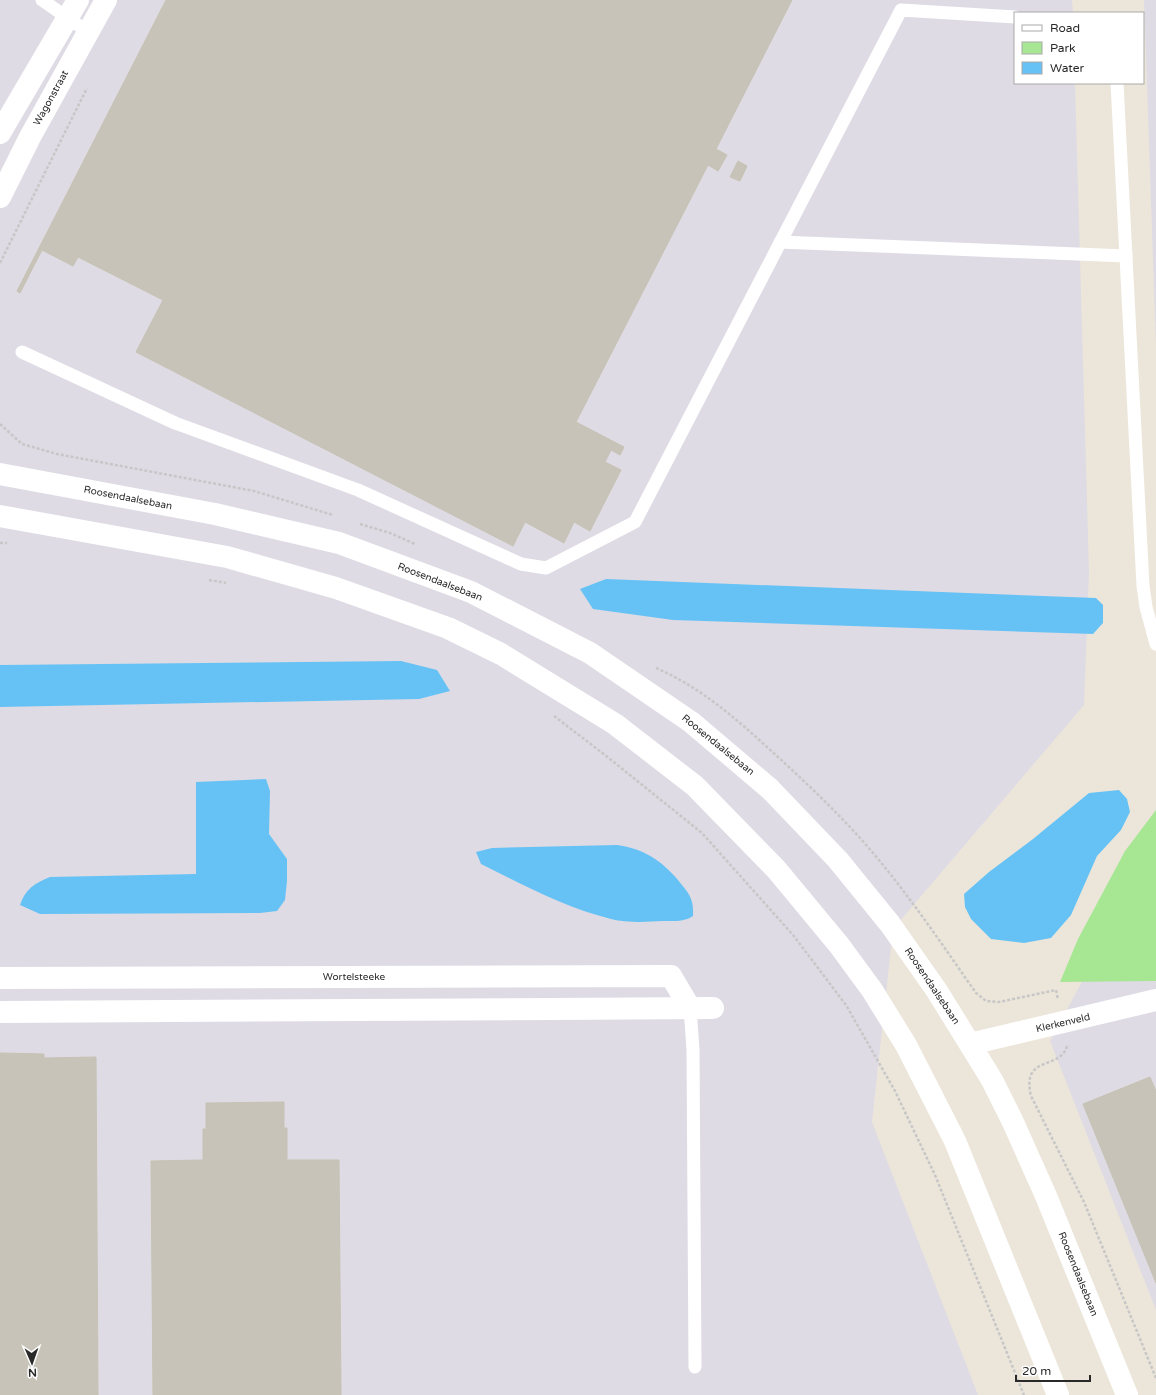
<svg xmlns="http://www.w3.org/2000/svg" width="1156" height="1395" font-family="'Varela Round',sans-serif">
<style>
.industrial{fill:#dedbe4}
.green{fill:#a7e693}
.water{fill:#66c2f5}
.building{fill:#c7c3b9;stroke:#c7c2b3}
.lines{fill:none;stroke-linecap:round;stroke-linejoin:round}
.path{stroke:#c7c7c7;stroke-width:2.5;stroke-dasharray:3 2;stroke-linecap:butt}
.service{stroke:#fff;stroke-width:13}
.minor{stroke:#fff;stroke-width:22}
.tertiary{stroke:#fff;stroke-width:22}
.labels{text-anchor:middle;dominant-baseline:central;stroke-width:3;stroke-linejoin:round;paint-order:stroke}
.street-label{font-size:10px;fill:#292929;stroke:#fff}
</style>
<rect width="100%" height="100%" fill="#ece6da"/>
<g class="industrial">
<path d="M0,0h1072l1,13h-58v70h60l14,489 -5,133 -191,224 -21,193 106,273h-978z"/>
<path d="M1144,0h12v345z"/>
<path d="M1156,844v466l-106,-269z"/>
</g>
<path class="green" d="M1156,810v171l-96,1 18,-43 47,-88z"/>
<g class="water">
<path d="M606,579l490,19 7,7v18l-10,11 -420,-14 -80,-11 -13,-20z"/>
<path d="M401,661l36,9 13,21 -31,8 -419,8v-42z"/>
<path d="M266,779l4,12 -1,43 18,25v22l-2,19 -8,11 -17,2 -220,1 -20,-9c5,-16 15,-22 30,-28l146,-3v-92z"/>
<path d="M1119,790l8,9 3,13 -9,18 -24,26 -26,59 -20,23 -27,5 -33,-4 -20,-20 -6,-12 -1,-13 25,-22 44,-33 56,-46z"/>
<path d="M617,845c27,4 44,15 61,35 11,14 16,18 15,36 -8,6 -21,5 -30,5 -17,1 -36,2 -52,-2 -45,-11 -88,-34 -130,-55l-5,-12 16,-4z"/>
</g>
<g class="building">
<path d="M166,0h626l-76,149 11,6 -9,16 -10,-6 -132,257 48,25 -4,8 -9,-5 -6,12 16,8 -31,61 -16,-9 -10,21 -39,-21 -12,24 -377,-194 27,-52 -85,-43 -5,9 -31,-16 -22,43 -3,-2z"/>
<path d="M738,161l9,5 -7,15 -10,-4z"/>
<path d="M0,1053l44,1v4l52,-1 2,338h-98z"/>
<path d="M1150,1077l6,14v192l-73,-179z"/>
<path d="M284,1102v26h3v32h52l2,235h-188l-2,-234 52,-1v-31h3v-26z"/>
</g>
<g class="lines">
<g class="path">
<path d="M0,263l87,-175"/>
<path d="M0,424l22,20 35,10 197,37 79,24"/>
<path d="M360,524l30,9 25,11"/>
<path d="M0,543h7"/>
<path d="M209,580l17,3"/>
<path d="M656,668c42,18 77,48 111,79 32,29 64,59 93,91 43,48 79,102 116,155l10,8 13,1 57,-12 2,10"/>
<path d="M554,716l51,39 97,78 91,102 53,70 49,86 40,84 89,220"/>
<path d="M1067,1046c-7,25 -46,8 -36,50l53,106 72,176"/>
</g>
<g class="service">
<path d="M42,0l46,32"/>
<path d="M1117,83l26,503 3,21 10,37"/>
<path d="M780,242l346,14"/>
<path d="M22,352l153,71 183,67 163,74 25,4 89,-46 266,-512 114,7"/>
<path d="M690,1008l3,41 2,318"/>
</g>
<g class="minor">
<path d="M0,978l671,-2 19,32"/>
<path d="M0,1012l713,-4"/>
<path d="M970,1044l186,-44"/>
</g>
<g class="tertiary">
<path d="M0,133l78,-133"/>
<path d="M0,197l30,-60 76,-137"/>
<path d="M0,474l215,40 124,29 132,49 119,61 101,69 79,67 68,71 52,64 47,67 55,89 20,40 34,76 81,199"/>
<path d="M0,516l227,41 109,31 112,40 53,26 114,70 80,62 81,83 63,76 33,45 34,55 49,96 103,254"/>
</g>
</g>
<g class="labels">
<g class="street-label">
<text transform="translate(51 98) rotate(-61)">Wagonstraat</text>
<text transform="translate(128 498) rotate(11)">Roosendaalsebaan</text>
<text transform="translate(440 582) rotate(21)">Roosendaalsebaan</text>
<text transform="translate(718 745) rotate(39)">Roosendaalsebaan</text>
<text x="354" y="977">Wortelsteeke</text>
<text transform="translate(932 986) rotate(56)">Roosendaalsebaan</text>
<text transform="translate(1063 1023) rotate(-13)">Klerkenveld</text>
<text transform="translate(1078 1274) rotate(68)">Roosendaalsebaan</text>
</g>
</g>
<rect x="1014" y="12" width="130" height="72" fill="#ffffff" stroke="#a9a9a9"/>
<rect x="1022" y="25" width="20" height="6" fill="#ffffff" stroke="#a9a9a9"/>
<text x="1050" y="32" font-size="12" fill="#292929">Road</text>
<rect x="1022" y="42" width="20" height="12" fill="#a7e693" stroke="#a9a9a9"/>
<text x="1050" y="52" font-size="12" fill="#292929">Park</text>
<rect x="1022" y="62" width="20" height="12" fill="#66c2f5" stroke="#a9a9a9"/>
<text x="1050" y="72" font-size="12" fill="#292929">Water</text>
<g transform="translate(32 1363) rotate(178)" stroke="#ffffff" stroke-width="3" paint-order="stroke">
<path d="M0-3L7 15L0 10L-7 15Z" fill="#292929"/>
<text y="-6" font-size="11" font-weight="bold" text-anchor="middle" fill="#292929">N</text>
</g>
<path d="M1016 1375v6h74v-6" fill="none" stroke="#292929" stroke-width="2"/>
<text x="1022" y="1375" font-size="12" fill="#292929" stroke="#ffffff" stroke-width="3" paint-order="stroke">20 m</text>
</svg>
